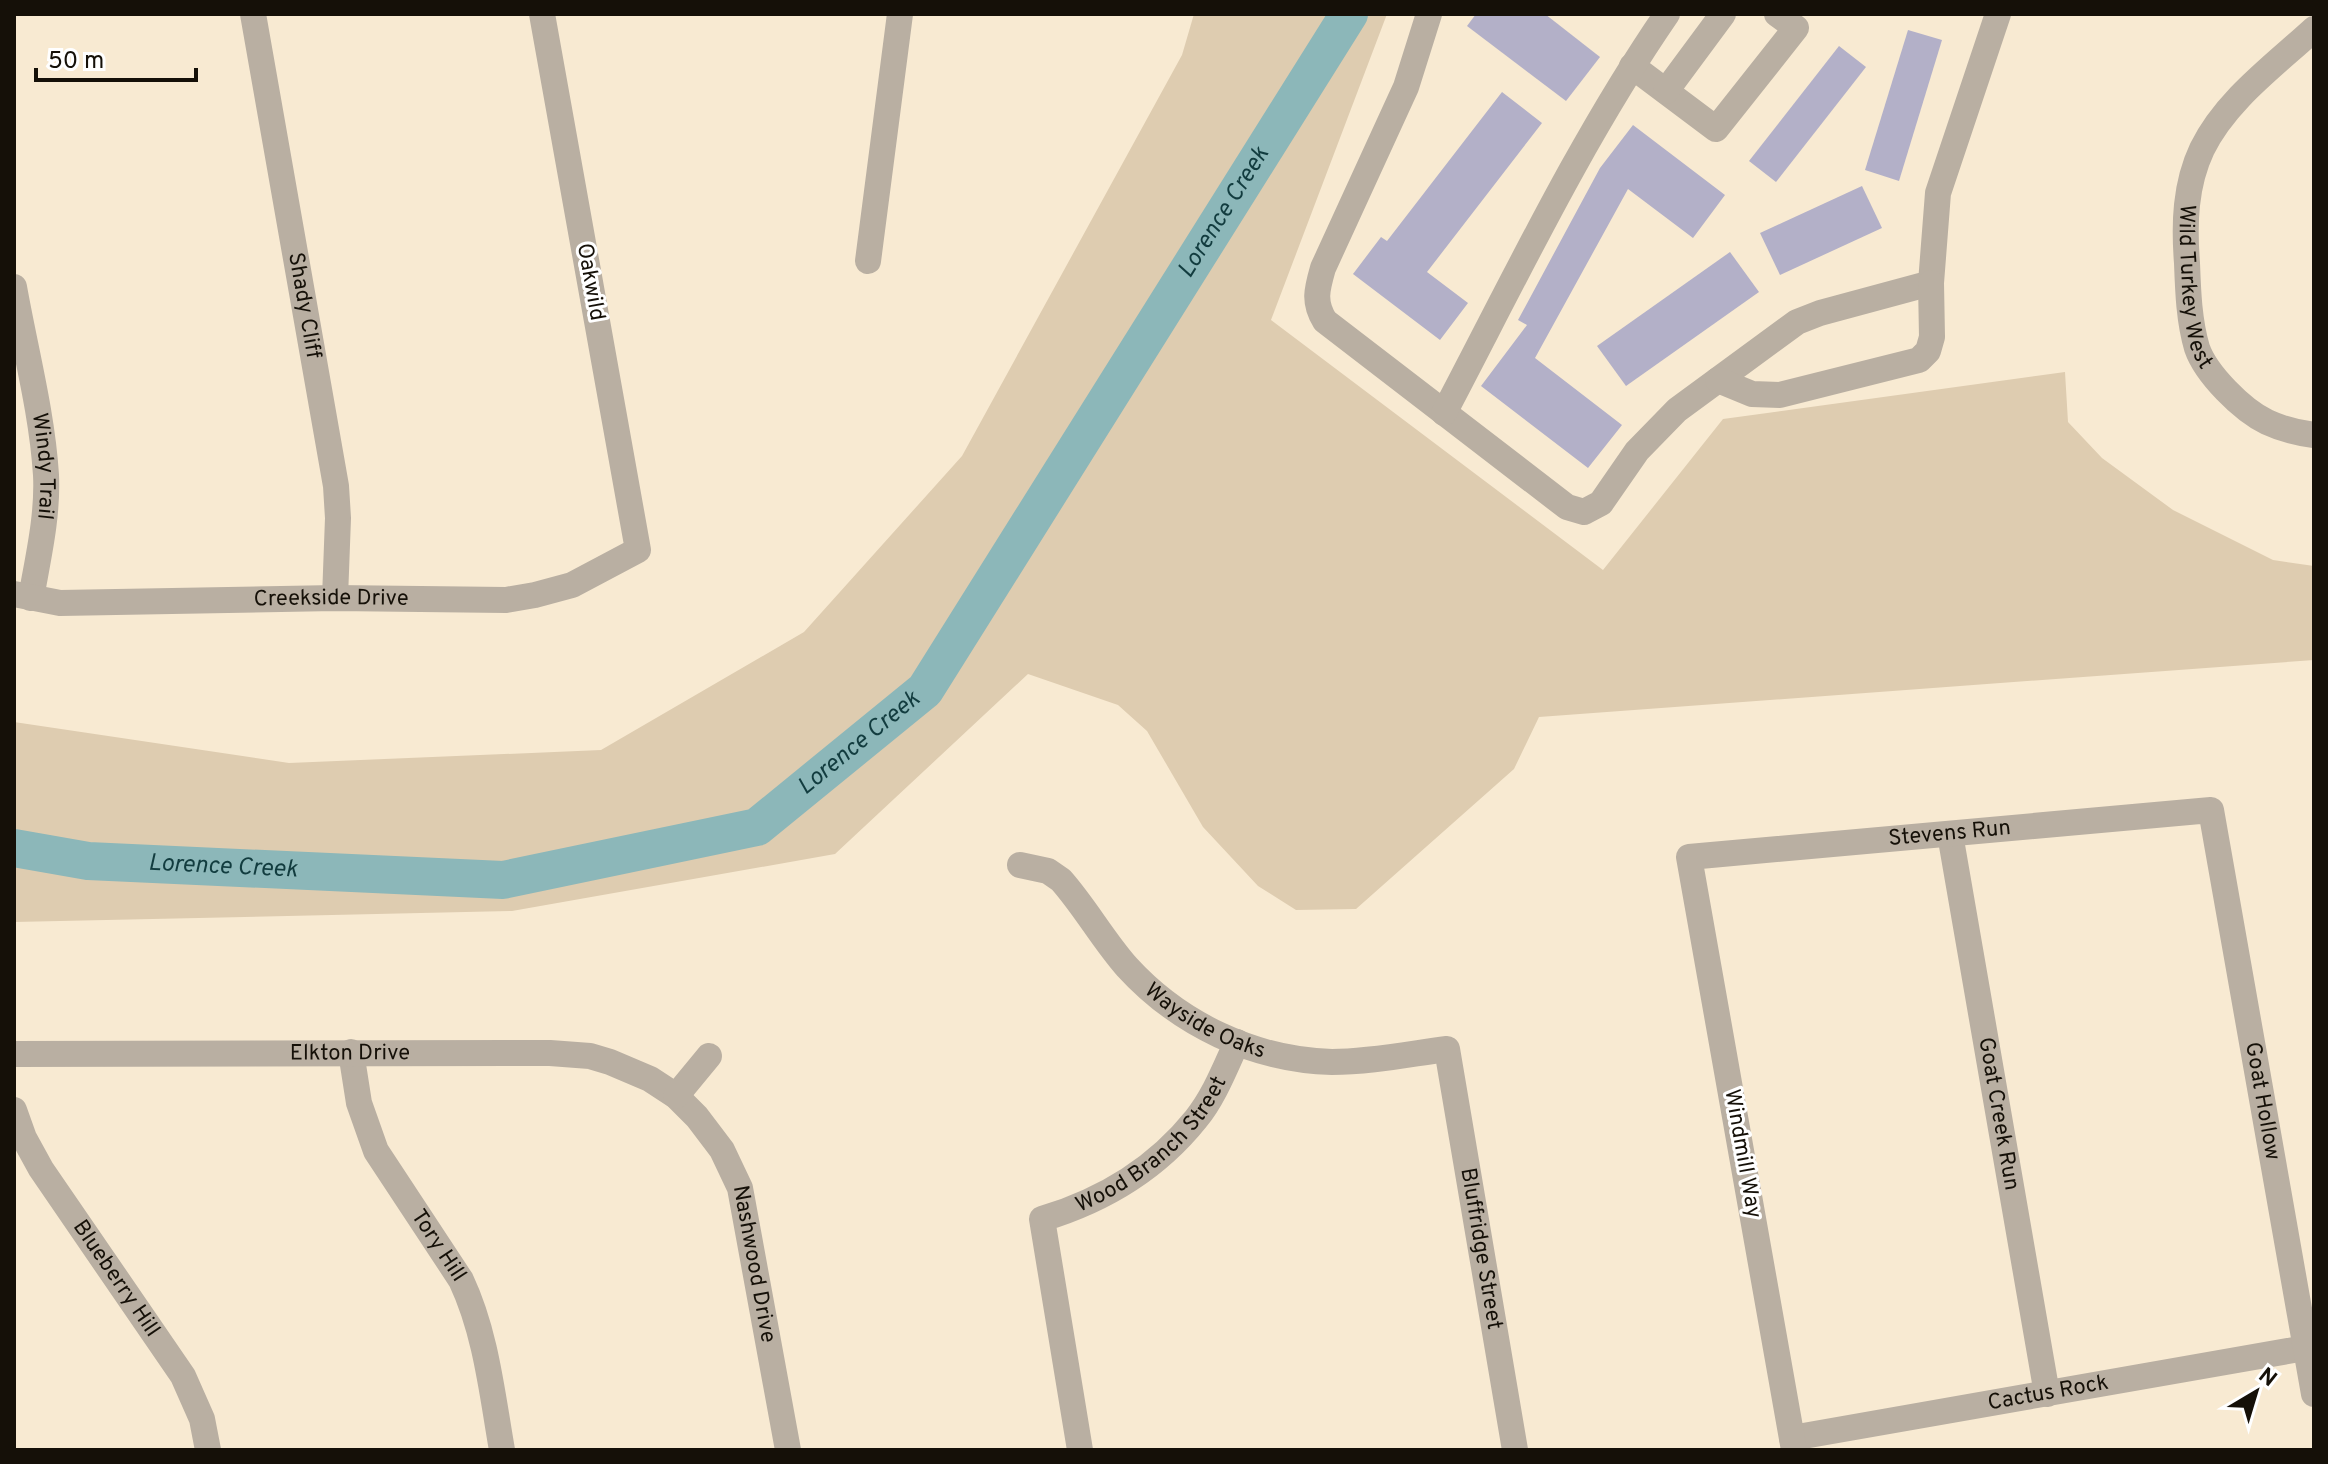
<svg xmlns="http://www.w3.org/2000/svg" width="2328" height="1464" font-family="Overpass,sans-serif">
<style>
.green{fill:#deccb0}
.lines{fill:none;stroke-linecap:round;stroke-linejoin:round}
.river{stroke:#8cb7b9;stroke-width:38}
.building{fill:#b3b0c8}
.minor{stroke:#b9afa2;stroke-width:26}
.labels{text-anchor:middle;dominant-baseline:central;stroke-width:6;stroke-linejoin:round;paint-order:stroke}
.street-label{font-size:22px;fill:#151008;stroke:#fff}
.water-label{font-size:24px;font-style:italic;fill:#123c3f;stroke:#fff}
</style>
<rect width="100%" height="100%" fill="#f8ead2"/>
<path class="green" d="M1194,14h193l-116,306 332,250 120,-151 342,-47 3,50 34,36 71,52 100,50 41,6v94l-775,57 -25,52 -158,140 -60,1 -38,-24 -55,-59 -56,-96 -29,-26 -90,-31 -193,180 -323,57 -498,11v-200l275,41 312,-13 203,-118 158,-176 220,-401z"/>
<g class="lines">
<path class="river" id="s1" d="M14,848l74,13 415,19 254,-53 168,-137 424,-676"/>
</g>
<g class="building">
<path d="M1476,14h69l55,43 -34,44 -99,-75z"/>
<path d="M1908,30l34,10 -43,141 -34,-11z"/>
<path d="M1839,46l27,21 -90,115 -27,-21z"/>
<path d="M1502,92l40,31 -115,149 41,31 -28,37 -87,-66 28,-37 6,4z"/>
<path d="M1633,125l92,70 -32,43 -65,-49 -93,169 87,67 -34,43 -107,-82 46,-61 -9,-5 82,-152z"/>
<path d="M1862,186l20,42 -102,47 -20,-42z"/>
<path d="M1730,252l29,40 -133,94 -29,-40z"/>
</g>
<g class="lines">
<g class="minor">
<path id="s2" d="M253,14l83,472 2,32 -3,80"/>
<path d="M1429,14l-23,73 -83,181c-6,21 -10,34 2,53l242,186 17,5 17,-9 36,-52 40,-41 120,-88 23,-9 111,-30 7,-90 60,-179"/>
<path id="s3" d="M2314,29c-39,36 -88,71 -112,120 -17,36 -18,75 -15,114 1,28 2,58 10,85 9,26 45,62 70,74 15,7 31,11 47,13"/>
<path d="M1632,66l84,63 80,-101 -19,-14"/>
<path d="M1666,91l57,-77"/>
<path d="M868,261l32,-247"/>
<path id="s4" d="M14,287c11,62 28,125 32,188 2,41 -8,83 -15,123"/>
<path d="M1718,380l34,14 28,1 139,-35 9,-9 4,-14 -1,-54"/>
<path d="M1444,413c71,-135 137,-274 223,-399"/>
<path id="s5" d="M14,594l46,9 275,-5 171,2 29,-5 37,-10 66,-35 -96,-536"/>
<path id="s6" d="M1950,834l97,560"/>
<path id="s7" d="M1020,865l28,6 13,9c24,27 42,60 66,87 52,57 127,93 205,95 38,0 77,-8 115,-13l68,401"/>
<path id="s8" d="M351,1052l8,51 17,48 85,129c25,53 31,113 41,170"/>
<path id="s9" d="M14,1054l536,-1 40,3 20,6 40,17 26,17 21,21 25,33 18,38 48,262"/>
<path d="M676,1096l33,-40"/>
<path id="s10" d="M14,1110l10,28 17,31 142,207 19,43 6,31"/>
<path id="s11" d="M1792,1438l513,-90"/>
<path id="s12" d="M1080,1450l-38,-231c60,-18 114,-50 154,-100 18,-22 29,-51 41,-77"/>
<path id="s13" d="M1794,1450l-105,-593 522,-47 103,584"/>
</g>
</g>
<g class="labels">
<g class="street-label">
<text transform="translate(590 282) rotate(80)">Oakwild</text>
<text stroke="none"><textPath href="#s3" startOffset="306">Wild Turkey West</textPath></text>
<text stroke="none"><textPath href="#s2" startOffset="296">Shady Cliff</textPath></text>
<text stroke="none"><textPath href="#s4" startOffset="182">Windy Trail</textPath></text>
<text stroke="none"><textPath href="#s5" startOffset="318">Creekside Drive</textPath></text>
<text stroke="none"><textPath href="#s13" startOffset="864">Stevens Run</textPath></text>
<text stroke="none"><textPath href="#s7" startOffset="250">Wayside Oaks</textPath></text>
<text stroke="none"><textPath href="#s9" startOffset="336">Elkton Drive</textPath></text>
<text stroke="none"><textPath href="#s13" startOffset="1422">Goat Hollow</textPath></text>
<text stroke="none"><textPath href="#s6" startOffset="284">Goat Creek Run</textPath></text>
<text stroke="none"><textPath href="#s12" startOffset="370">Wood Branch Street</textPath></text>
<text transform="translate(1742 1154) rotate(80)">Windmill Way</text>
<text stroke="none"><textPath href="#s8" startOffset="216">Tory Hill</textPath></text>
<text stroke="none"><textPath href="#s7" startOffset="704">Bluffridge Street</textPath></text>
<text stroke="none"><textPath href="#s9" startOffset="862">Nashwood Drive</textPath></text>
<text stroke="none"><textPath href="#s10" startOffset="198">Blueberry Hill</textPath></text>
<text stroke="none"><textPath href="#s11" startOffset="260">Cactus Rock</textPath></text>
</g>
<g class="water-label">
<text stroke="none"><textPath href="#s1" startOffset="1530">Lorence Creek</textPath></text>
<text stroke="none"><textPath href="#s1" startOffset="882">Lorence Creek</textPath></text>
<text stroke="none"><textPath href="#s1" startOffset="210">Lorence Creek</textPath></text>
</g>
</g>
<rect width="2328" height="1464" fill="none" stroke="#151008" stroke-width="32"/>
<g transform="translate(2256 1392) rotate(38)" stroke="#ffffff" stroke-width="6" paint-order="stroke">
<path d="M0-6L14 30L0 20L-14 30Z" fill="#151008"/>
<text y="-12" font-size="22" font-weight="bold" text-anchor="middle" fill="#151008">N</text>
</g>
<path d="M36 68v12h160v-12" fill="none" stroke="#151008" stroke-width="4"/>
<text x="48" y="68" font-size="24" fill="#151008" stroke="#ffffff" stroke-width="6" paint-order="stroke">50 m</text>
</svg>
